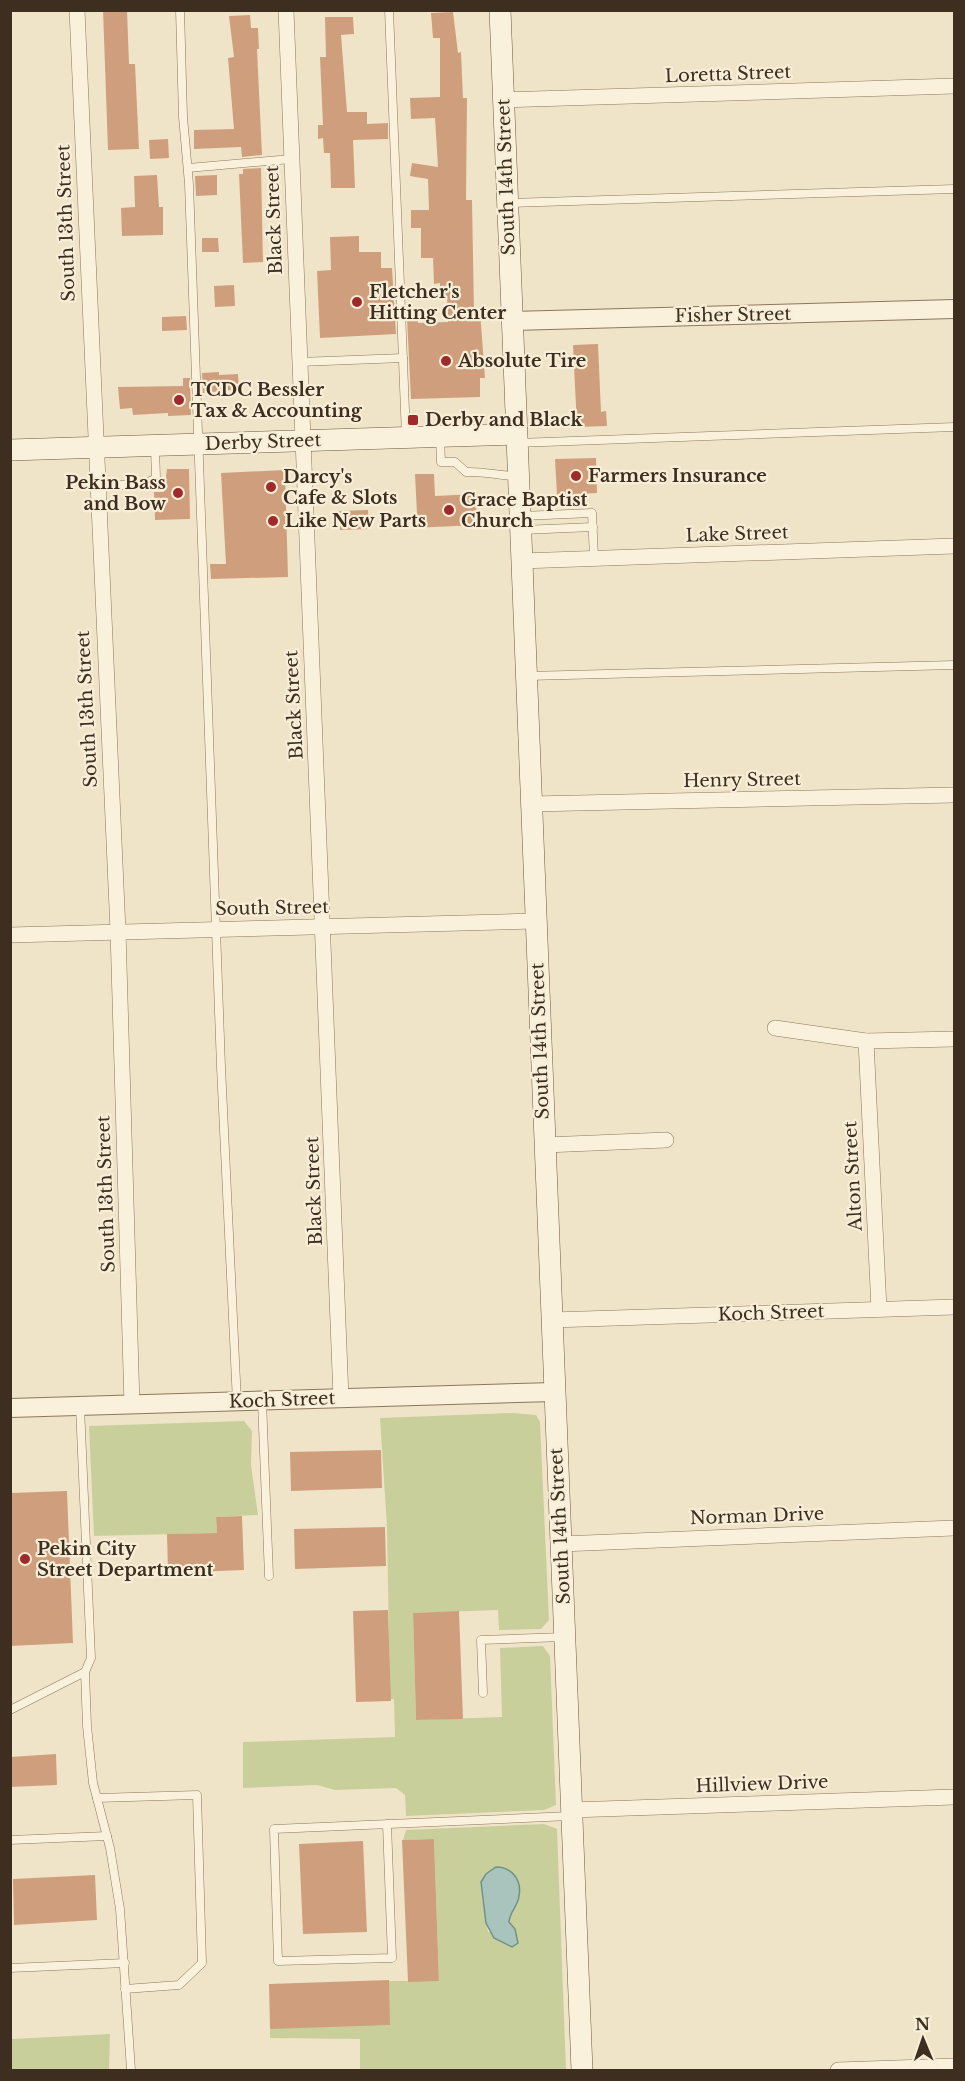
<svg xmlns="http://www.w3.org/2000/svg" width="965" height="2081" font-family="'Libre Baskerville',serif">
<style>
.green{fill:#c9cf9b;fill-rule:evenodd}
.water{fill:#a9c4bc;stroke:#6f938a;stroke-width:1.5}
.building{fill:#cf9f7d}
.lines{fill:none;stroke-linecap:round;stroke-linejoin:round}
.service-casing{stroke:#8d765c;stroke-width:9}
.minor-casing{stroke:#8d765c;stroke-width:16}
.tertiary-casing{stroke:#8d765c;stroke-width:20}
.secondary-casing{stroke:#6f573f;stroke-width:22}
.service{stroke:#faf1dc;stroke-width:8}
.minor{stroke:#faf1dc;stroke-width:15}
.tertiary{stroke:#faf1dc;stroke-width:18}
.secondary{stroke:#faf1dc;stroke-width:21}
.poi-dot{fill:#9e2a2b;stroke:#f7eed8;stroke-width:2}
.labels{text-anchor:middle;dominant-baseline:central;stroke-width:4.5;stroke-linejoin:round;paint-order:stroke}
.street-label{font-size:18px;fill:#3d2e20;stroke:#f7eed8}
.poi-label{font-size:18px;font-weight:bold;fill:#3d2e20;stroke:#f7eed8;text-anchor:start}
</style>
<rect width="100%" height="100%" fill="#f0e4c8"/>
<g class="green">
<path d="M513,1413l23,2 4,7 9,198 -8,9 -42,1 -1,-20 -85,3 3,107 86,-3 -2,-69 43,-2 7,10 6,149 -12,5 -138,6 -1,-21 -9,-7 -61,2 -18,-5 -74,3v-46l152,-5 -1,-38h-4l-3,-172 -7,-109z"/>
<path d="M244,1421l8,10 -1,34 7,50 -42,2 1,16 -123,3 -5,-110z"/>
<path d="M544,1824l13,5 9,241h-206v-31l-90,-1v-9l119,-48h50l-5,-142 -31,1 3,-10zM482,1897l33,9 -5,6 -1,10 6,7 -27,3z"/>
<path d="M110,2034l-1,36h-98v-31z"/>
</g>
<path class="water" d="M496,1867c16,0 26,13 23,29 -1,10 -9,15 -10,26l6,7 3,14 -6,4 -18,-9 -8,-15 -5,-41 5,-8z"/>
<g class="building">
<path d="M103,10h24l2,54h6l4,85 -31,1z"/>
<path d="M453,12l5,41 3,-1 2,46h4l-1,102h6l2,112 6,-1 5,67h-5v19l-69,2 -4,-81 11,-1v6l30,-1 -1,-26h-7v-13l-6,1 -1,-26h-12v-30h-10v-18h18l-1,-31 -18,-3 2,-13 26,4 -3,-49 -24,1 -1,-21 30,-1v-59h-7l-2,-25z"/>
<path d="M250,15l1,13h7l1,21h-2l5,106 -20,2 -1,-10 -47,2v-19l40,-1 -6,-71 6,-1 -5,-41z"/>
<path d="M325,17h28l1,17 -13,1 6,77h20v12l21,-1v16l-35,1 2,48h-24l-1,-35h-6l-1,-15 -5,1v-14h5l-3,-68h6z"/>
<path d="M168,139l1,19 -19,1 -1,-19z"/>
<path d="M261,168l2,94 -20,1 -4,-89h4v-5z"/>
<path d="M157,175l2,32h4v28l-41,1 -1,-28 14,-1 -1,-31z"/>
<path d="M217,175v20l-21,1 -1,-20z"/>
<path d="M359,236v16h22v16h11l4,66 -76,4 -3,-67 14,-1 -1,-33z"/>
<path d="M202,238h16l1,14h-17z"/>
<path d="M234,285l1,21 -20,1 -1,-21z"/>
<path d="M186,316l1,14 -25,1v-14z"/>
<path d="M598,344l3,68 5,-1 1,15 -30,1 -4,-82z"/>
<path d="M219,372v3l19,-1 1,15 -36,4 -1,-20z"/>
<path d="M183,378h7l1,37 -23,1v-3l-35,2 -1,-7 -12,1 -2,-22 65,-1z"/>
<path d="M596,458l1,35 -40,2 -2,-36z"/>
<path d="M167,469h22l1,50 -35,1 -1,-28h10z"/>
<path d="M285,470l3,107 -77,2 -1,-15h16l-5,-91z"/>
<path d="M415,474h19l1,22 41,-2 1,31 -64,3 -1,-13 5,-1z"/>
<path d="M368,510l1,19 -29,1 -1,-19z"/>
<path d="M381,1450l1,38 -91,3 -1,-39z"/>
<path d="M67,1491l6,152 -63,3v-153z"/>
<path d="M242,1516l2,54 -76,3 -1,-39 50,-1 -1,-16z"/>
<path d="M385,1527l1,39 -91,3 -1,-40z"/>
<path d="M388,1610l3,91 -35,1 -3,-91z"/>
<path d="M459,1611l4,108 -47,1 -3,-107z"/>
<path d="M56,1754l1,31 -47,2v-30z"/>
<path d="M434,1839l5,142 -31,1 -6,-142z"/>
<path d="M363,1841l4,91 -64,2 -4,-90z"/>
<path d="M95,1875l2,45 -83,5 -1,-46z"/>
<path d="M389,1980l1,45 -120,4 -1,-45z"/>
</g>
<g class="lines">
<defs>
<g id="service">
<path d="M180,10l3,107 6,67 32,883 16,335"/>
<path d="M389,10l17,426"/>
<path d="M188,168l103,-9"/>
<path d="M509,203l445,-14"/>
<path d="M299,362l104,-4"/>
<path d="M440,438l1,24h14l11,10c19,-1 32,4 51,4"/>
<path d="M517,443l437,-16"/>
<path d="M98,486l47,-2 11,-6 -1,-30"/>
<path d="M522,516l70,-3 2,45"/>
<path d="M522,530l71,-3"/>
<path d="M527,676l427,-11"/>
<path d="M262,1401l7,175"/>
<path d="M80,1407l11,251 -6,14 2,54 6,57 17,65 10,61 11,161"/>
<path d="M483,1693l-2,-53 82,-3"/>
<path d="M10,1710l75,-38"/>
<path d="M97,1798l100,-3 5,168 -23,22 -54,4"/>
<path d="M387,1824l5,134 -114,3 -4,-132 296,-13"/>
<path d="M10,1840l97,-4"/>
<path d="M10,1968l115,-5"/>
</g>
<g id="minor">
<path d="M77,10l41,921 14,474"/>
<path d="M286,10l55,1388"/>
<path d="M503,100l451,-14"/>
<path d="M521,561l433,-15"/>
<path d="M531,804l423,-9"/>
<path d="M10,935l525,-14"/>
<path d="M775,1028l91,13 88,-2"/>
<path d="M866,1041l13,268"/>
<path d="M545,1145l121,-5"/>
<path d="M552,1320l402,-13"/>
<path d="M561,1544l393,-16"/>
<path d="M571,1810l383,-13"/>
<path d="M838,2070l116,-4"/>
</g>
<g id="tertiary">
<path d="M512,321l442,-12"/>
<path d="M10,1408l544,-16"/>
</g>
<g id="secondary">
<path d="M500,10l82,2060"/>
<path d="M10,450l505,-16"/>
</g>
</defs>
<use href="#service" class="service-casing"/>
<use href="#minor" class="minor-casing"/>
<use href="#tertiary" class="tertiary-casing"/>
<use href="#secondary" class="secondary-casing"/>
<use href="#service" class="service"/>
<use href="#minor" class="minor"/>
<use href="#tertiary" class="tertiary"/>
<use href="#secondary" class="secondary"/>
</g>
<g class="poi-dot">
<circle cx="357" cy="302" r="6"/>
<circle cx="446" cy="361" r="6"/>
<circle cx="179" cy="400" r="6"/>
<rect x="407" y="414" width="12" height="12" rx="3"/>
<circle cx="576" cy="476" r="6"/>
<circle cx="271" cy="487" r="6"/>
<circle cx="178" cy="493" r="6"/>
<circle cx="449" cy="510" r="6"/>
<circle cx="273" cy="521" r="6"/>
<circle cx="25" cy="1559" r="6"/>
</g>
<g class="labels">
<g class="street-label">
<text transform="translate(728 74) rotate(-2)">Loretta Street</text>
<text transform="translate(506 177) rotate(-92)">South 14th Street</text>
<text transform="translate(274 220) rotate(-92)">Black Street</text>
<text transform="translate(66 223) rotate(-92)">South 13th Street</text>
<text transform="translate(733 315) rotate(-1)">Fisher Street</text>
<text transform="translate(263 442) rotate(-2)">Derby Street</text>
<text transform="translate(737 534) rotate(-2)">Lake Street</text>
<text transform="translate(294 705) rotate(-93)">Black Street</text>
<text transform="translate(87 709) rotate(-93)">South 13th Street</text>
<text transform="translate(742 780) rotate(-1)">Henry Street</text>
<text transform="translate(272 908) rotate(-1)">South Street</text>
<text transform="translate(540 1041) rotate(-92)">South 14th Street</text>
<text transform="translate(853 1176) rotate(-93)">Alton Street</text>
<text transform="translate(314 1191) rotate(-92)">Black Street</text>
<text transform="translate(106 1194) rotate(-92)">South 13th Street</text>
<text transform="translate(771 1313) rotate(-2)">Koch Street</text>
<text transform="translate(282 1400) rotate(-2)">Koch Street</text>
<text transform="translate(757 1516) rotate(-2)">Norman Drive</text>
<text transform="translate(560 1526) rotate(-93)">South 14th Street</text>
<text transform="translate(762 1784) rotate(-2)">Hillview Drive</text>
</g>
<g class="poi-label">
<text x="369" y="292">Fletcher's<tspan x="369" dy="21">Hitting Center</tspan></text>
<text x="458" y="361">Absolute Tire</text>
<text x="191" y="390">TCDC Bessler<tspan x="191" dy="21">Tax &amp; Accounting</tspan></text>
<text x="425" y="420">Derby and Black</text>
<text x="588" y="476">Farmers Insurance</text>
<text x="283" y="477">Darcy's<tspan x="283" dy="21">Cafe &amp; Slots</tspan></text>
<text x="166" y="483" text-anchor="end">Pekin Bass<tspan x="166" dy="21">and Bow</tspan></text>
<text x="461" y="500">Grace Baptist<tspan x="461" dy="21">Church</tspan></text>
<text x="285" y="521">Like New Parts</text>
<text x="37" y="1549">Pekin City<tspan x="37" dy="21">Street Department</tspan></text>
</g>
</g>
<rect width="965" height="2081" fill="none" stroke="#3d2e20" stroke-width="24"/>
<g transform="translate(923 2039) rotate(358)" stroke="#f7eed8" stroke-width="4.5" paint-order="stroke">
<path d="M0-4.5L10 22L0 15L-10 22Z" fill="#3d2e20"/>
<text y="-9" font-size="16" font-weight="bold" text-anchor="middle" fill="#3d2e20">N</text>
</g>
</svg>
